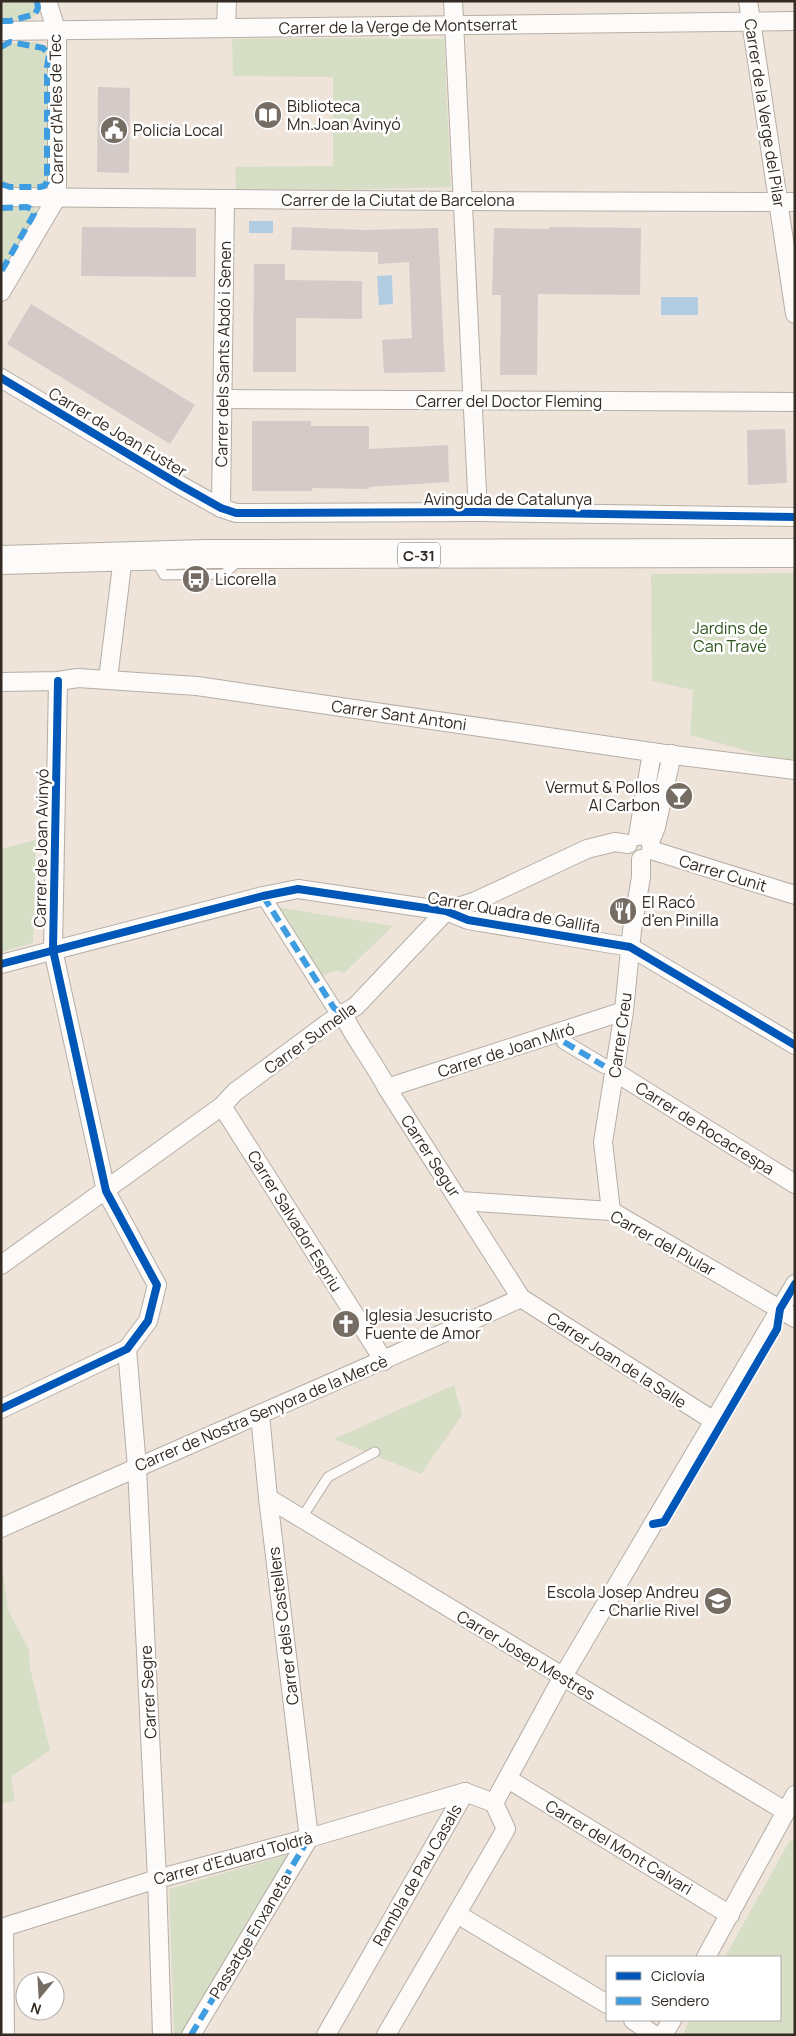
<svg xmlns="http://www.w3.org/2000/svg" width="796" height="2036" font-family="Manrope,sans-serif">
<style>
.green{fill:#d6dec6}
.water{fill:#b2cce1}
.building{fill:#d4cac8}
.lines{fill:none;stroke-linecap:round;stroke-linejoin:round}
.service-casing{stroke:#b6aea5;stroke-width:11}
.pedestrian-casing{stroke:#b6aea5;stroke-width:16}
.minor-casing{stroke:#b6aea5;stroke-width:20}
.primary-casing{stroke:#b6aea5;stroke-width:30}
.service{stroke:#fdfbf9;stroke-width:9}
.pedestrian{stroke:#fdfbf9;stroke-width:14}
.minor{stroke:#fdfbf9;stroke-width:18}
.primary{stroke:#fdfbf9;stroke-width:28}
.quiet{stroke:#3e9ce0;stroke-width:6;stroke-dasharray:12 6;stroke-linecap:butt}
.cycleway-casing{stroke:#fff;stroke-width:11}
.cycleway{stroke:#0057b8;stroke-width:8}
.labels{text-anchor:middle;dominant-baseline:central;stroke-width:5;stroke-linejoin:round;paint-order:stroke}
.shield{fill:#fff;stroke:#706b65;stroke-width:1}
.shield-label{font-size:15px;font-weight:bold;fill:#332b23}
.street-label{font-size:16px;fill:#332b23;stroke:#fff}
.poi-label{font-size:16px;fill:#332b23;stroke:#fff;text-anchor:start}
.park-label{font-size:16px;fill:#2e551c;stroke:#fff}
</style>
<rect width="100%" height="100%" fill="#efe4d9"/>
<g class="green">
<path d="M1,1h41c-7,24 -18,20 -41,23z"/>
<path d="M330,38l114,1 7,148 -112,3 -103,-1 -1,-22 98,-1v-89l-100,-1 -1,-37z"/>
<path d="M37,42l8,4 7,8 -2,134 -7,3 -42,-2v-145z"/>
<path d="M30,204l5,4 2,5 -36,67v-75z"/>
<path d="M795,573v191l-105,-29 3,-45 -41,-9 -1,-107z"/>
<path d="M36,840l-3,103 -32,9v-103z"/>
<path d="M276,907l117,19 -49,47 -7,-3 -15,6z"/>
<path d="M454,1385l8,30 -41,59 -87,-35z"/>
<path d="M1,1559l7,51 21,40 1,18 20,82 -39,27 4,24 -14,3z"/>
<path d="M790,1840l5,2v193h-113l8,-15h90v-63h-55z"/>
<path d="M301,1851l-110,184h-17l-5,-146z"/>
</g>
<g class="water">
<rect x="249" y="221" width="24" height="12"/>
<path d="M392,275l1,29 -14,1 -2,-29z"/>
<rect x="661" y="297" width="37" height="18"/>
</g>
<g class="building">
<path d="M98,87l32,1 -1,85 -32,-1z"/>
<path d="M82,227l114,1v49l-115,-1z"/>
<path d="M292,227l72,3 74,-2 7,144 -61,1 -2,-33 30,-2 -3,-76 -31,2v-12l-87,-2z"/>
<path d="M549,227l92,1 -1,67 -102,-1 -1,81h-37l1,-80h-9l2,-67 55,1z"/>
<path d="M254,264h31v16l77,1v38l-66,-1v54h-43z"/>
<path d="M31,304l164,101 -25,39 -163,-100z"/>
<path d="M252,421h59v5h58v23l79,-4 1,37 -80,5v2l-57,-1v3h-60z"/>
<path d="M785,429l2,54 -39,2 -1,-55z"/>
</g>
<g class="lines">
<defs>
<g id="service">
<path d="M158,565l6,10 60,-1 9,-8"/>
<path d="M301,1519l27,-42 47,-25"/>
</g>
<g id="pedestrian">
<path d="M263,896l71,112 9,6"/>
<path d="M564,1042l40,24"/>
</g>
<g id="minor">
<path d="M453,1l25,511"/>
<path d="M748,1l47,313"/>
<path d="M226,28l1,-27"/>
<path d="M1,31l794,-10"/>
<path d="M1,197l462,4 332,1"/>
<path d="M1,292l56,-95v-165l-10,-31"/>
<path d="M1,378l179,107 41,23 15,5 242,-1 317,5"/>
<path d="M224,399l571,3"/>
<path d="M221,508l4,-309"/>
<path d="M108,679l14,-114"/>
<path d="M1,682l57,-1 20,-3 119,8 468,68 130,16"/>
<path d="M638,836l14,-84"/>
<path d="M650,842l6,-15 16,-73"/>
<path d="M651,850l144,45"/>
<path d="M1,964l262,-68 35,-7 148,22 22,9 162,27 165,98"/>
<path d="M343,1014c12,26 31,48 44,74l134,210 193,123"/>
<path d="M615,1072l180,112"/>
<path d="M387,1088l237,-77"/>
<path d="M222,1106l162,255"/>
<path d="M460,1201l151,10 184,107"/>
<path d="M611,1211l-8,-69 21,-131 8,-81 9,-53v-18"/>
<path d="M1,1265l221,-159 13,-14 93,-69 28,-17 90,-95 30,-10 111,-52 28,-7 13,2"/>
<path d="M127,1349l10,118 20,412 5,156"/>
<path d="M1,1409l126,-60 21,-28 9,-36 -51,-94 -53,-241 5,-269"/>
<path d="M268,1498l517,313"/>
<path d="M1,1528c173,-78 348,-151 520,-230"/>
<path d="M508,1779l222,136"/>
<path d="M494,1803l68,-125 233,-394"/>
<path d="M457,1914l150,90"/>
<path d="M4,1927l1,108"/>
<path d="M1,1928l156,-49 152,-41 156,-46"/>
<path d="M706,1957l89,-162"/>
<path d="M633,2020l21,15"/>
<path d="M191,2035l118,-197 -41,-340 -8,-84"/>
<path d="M326,2035l139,-243 29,11 12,26 -120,206"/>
<path d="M663,2035l9,-15"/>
</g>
<path id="primary" d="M1,560l204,-6 590,-1"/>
</defs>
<use href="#service" class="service-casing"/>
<use href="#pedestrian" class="pedestrian-casing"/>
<use href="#minor" class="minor-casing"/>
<use href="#primary" class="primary-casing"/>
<use href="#service" class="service"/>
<use href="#pedestrian" class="pedestrian"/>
<use href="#minor" class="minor"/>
<use href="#primary" class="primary"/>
<g class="quiet">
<path d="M1,21h9l25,-7 3,-6 -1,-7"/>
<path d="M1,47l9,-5 33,6 6,7 -2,12v115l-3,4 -4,1h-30l-9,-3"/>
<path d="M1,208l26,-1 6,3 1,4 -33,58"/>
<path d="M263,896l71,112 9,6"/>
<path d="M564,1042l40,24"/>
<path d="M191,2035l118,-197"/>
</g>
<defs>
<g id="cycleway">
<path d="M1,378l179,107 41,23 15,5 242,-1 317,5"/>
<path d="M1,964l262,-68 35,-7 148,22 22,9 162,27 165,98"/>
<path d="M1,1409l126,-60 21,-28 9,-36 -51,-94 -53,-241 5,-269"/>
<path d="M653,1524l11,-2 113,-193 3,-20 15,-25"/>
</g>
</defs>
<use href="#cycleway" class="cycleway-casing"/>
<use href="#cycleway" class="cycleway"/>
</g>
<defs>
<symbol id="library-disc" viewBox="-11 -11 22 22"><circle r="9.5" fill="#756c63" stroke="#fff"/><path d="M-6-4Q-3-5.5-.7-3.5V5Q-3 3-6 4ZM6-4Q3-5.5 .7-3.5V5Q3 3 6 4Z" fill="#fff"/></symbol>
<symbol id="civic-disc" viewBox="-11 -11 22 22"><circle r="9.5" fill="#756c63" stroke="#fff"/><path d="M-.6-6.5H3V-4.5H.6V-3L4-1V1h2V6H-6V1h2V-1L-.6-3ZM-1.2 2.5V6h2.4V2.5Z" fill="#fff"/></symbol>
<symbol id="bus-disc" viewBox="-11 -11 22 22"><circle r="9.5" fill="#756c63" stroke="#fff"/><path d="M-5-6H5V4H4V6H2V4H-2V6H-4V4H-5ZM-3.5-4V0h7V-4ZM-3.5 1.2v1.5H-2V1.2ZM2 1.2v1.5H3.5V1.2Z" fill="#fff"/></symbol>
<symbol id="bar-disc" viewBox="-11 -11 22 22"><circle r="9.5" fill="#756c63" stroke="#fff"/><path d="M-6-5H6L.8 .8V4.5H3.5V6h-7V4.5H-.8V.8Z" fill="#fff"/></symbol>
<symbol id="restaurant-disc" viewBox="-11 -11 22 22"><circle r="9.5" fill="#756c63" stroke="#fff"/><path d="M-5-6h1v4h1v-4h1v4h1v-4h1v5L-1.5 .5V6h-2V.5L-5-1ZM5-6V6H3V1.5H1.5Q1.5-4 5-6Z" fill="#fff"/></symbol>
<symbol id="church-disc" viewBox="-11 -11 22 22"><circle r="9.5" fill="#756c63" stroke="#fff"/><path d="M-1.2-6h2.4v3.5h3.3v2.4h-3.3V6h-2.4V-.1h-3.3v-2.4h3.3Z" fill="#fff"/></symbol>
<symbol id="school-disc" viewBox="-11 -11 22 22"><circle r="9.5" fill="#756c63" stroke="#fff"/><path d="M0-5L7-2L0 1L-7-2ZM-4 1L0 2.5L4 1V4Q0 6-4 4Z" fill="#fff"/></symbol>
</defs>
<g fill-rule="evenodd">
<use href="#library-disc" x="252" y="99" width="32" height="32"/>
<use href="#civic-disc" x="98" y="114" width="32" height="32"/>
<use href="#bus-disc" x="180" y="563" width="32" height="32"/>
<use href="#bar-disc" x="663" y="780" width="32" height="32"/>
<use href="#restaurant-disc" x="607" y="895" width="32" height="32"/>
<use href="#church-disc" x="330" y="1308" width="32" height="32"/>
<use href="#school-disc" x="702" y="1585" width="32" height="32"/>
</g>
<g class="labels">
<rect class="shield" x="398" y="542.5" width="42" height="25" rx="4"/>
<g class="shield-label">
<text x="419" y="555">C-31</text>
</g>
<g class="street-label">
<text transform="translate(398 26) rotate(-1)">Carrer de la Verge de Montserrat</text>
<text transform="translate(56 109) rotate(-91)">Carrer d'Arles de Tec</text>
<text transform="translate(765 113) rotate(81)">Carrer de la Verge del Pilar</text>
<text x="398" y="200">Carrer de la Ciutat de Barcelona</text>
<text transform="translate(223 354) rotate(-89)">Carrer dels Sants Abdó i Senen</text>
<text x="509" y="401">Carrer del Doctor Fleming</text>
<text transform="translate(118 432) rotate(31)">Carrer de Joan Fuster</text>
<text x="508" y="499">Avinguda de Catalunya</text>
<text transform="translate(399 715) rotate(8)">Carrer Sant Antoni</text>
<text transform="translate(41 848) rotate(-89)">Carrer de Joan Avinyó</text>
<text transform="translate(723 873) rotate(17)">Carrer Cunit</text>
<text transform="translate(514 912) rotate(10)">Carrer Quadra de Gallifa</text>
<text transform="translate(620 1035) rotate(-82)">Carrer Creu</text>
<text transform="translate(310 1038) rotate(-36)">Carrer Sumella</text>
<text transform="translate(506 1050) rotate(-18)">Carrer de Joan Miró</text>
<text transform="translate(705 1128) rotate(32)">Carrer de Rocacrespa</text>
<text transform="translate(431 1156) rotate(57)">Carrer Segur</text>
<text transform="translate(295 1221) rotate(58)">Carrer Salvador Espriu</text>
<text transform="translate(663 1243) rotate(29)">Carrer del Piular</text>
<text transform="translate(617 1360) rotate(33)">Carrer Joan de la Salle</text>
<text transform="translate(261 1413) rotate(-23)">Carrer de Nostra Senyora de la Mercè</text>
<text transform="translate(283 1626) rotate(-97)">Carrer dels Castellers</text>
<text transform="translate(526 1655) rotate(31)">Carrer Josep Mestres</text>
<text transform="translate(148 1692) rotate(-93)">Carrer Segre</text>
<text transform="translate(619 1847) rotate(31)">Carrer del Mont Calvari</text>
<text transform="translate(233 1858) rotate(-15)">Carrer d'Eduard Toldrà</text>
<text transform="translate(417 1875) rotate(-60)">Rambla de Pau Casals</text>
<text transform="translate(250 1936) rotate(-59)">Passatge Enxaneta</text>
</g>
<g class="poi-label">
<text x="287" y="106">Biblioteca<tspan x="287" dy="18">Mn.Joan Avinyó</tspan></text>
<text x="133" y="130">Policía Local</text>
<text x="215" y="579">Licorella</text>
<text x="660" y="787" text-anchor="end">Vermut &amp; Pollos<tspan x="660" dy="18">Al Carbon</tspan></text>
<text x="642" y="902">El Racó<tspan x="642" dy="18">d'en Pinilla</tspan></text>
<text x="365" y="1315">Iglesia Jesucristo<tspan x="365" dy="18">Fuente de Amor</tspan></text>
<text x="699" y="1592" text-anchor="end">Escola Josep Andreu<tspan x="699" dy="18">- Charlie Rivel</tspan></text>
</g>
<g class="park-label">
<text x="730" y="628">Jardins de<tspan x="730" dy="18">Can Travé</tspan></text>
</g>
</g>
<rect width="796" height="2036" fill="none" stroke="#332b23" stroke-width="5"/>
<rect x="606" y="1956" width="175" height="65" fill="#ffffff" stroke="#adaaa7"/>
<rect x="616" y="1972" width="25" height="8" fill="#0057b8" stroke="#adaaa7"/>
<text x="651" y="1981" font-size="15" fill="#332b23">Ciclovía</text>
<rect x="616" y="1997" width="25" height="8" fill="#3e9ce0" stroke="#adaaa7"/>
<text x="651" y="2006" font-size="15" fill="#332b23">Sendero</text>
<g transform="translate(40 1996) rotate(198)"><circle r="24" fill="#ffffff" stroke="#adaaa7"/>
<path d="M0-4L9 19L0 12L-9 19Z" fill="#756c63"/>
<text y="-8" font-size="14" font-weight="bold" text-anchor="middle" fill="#332b23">N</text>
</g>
</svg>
